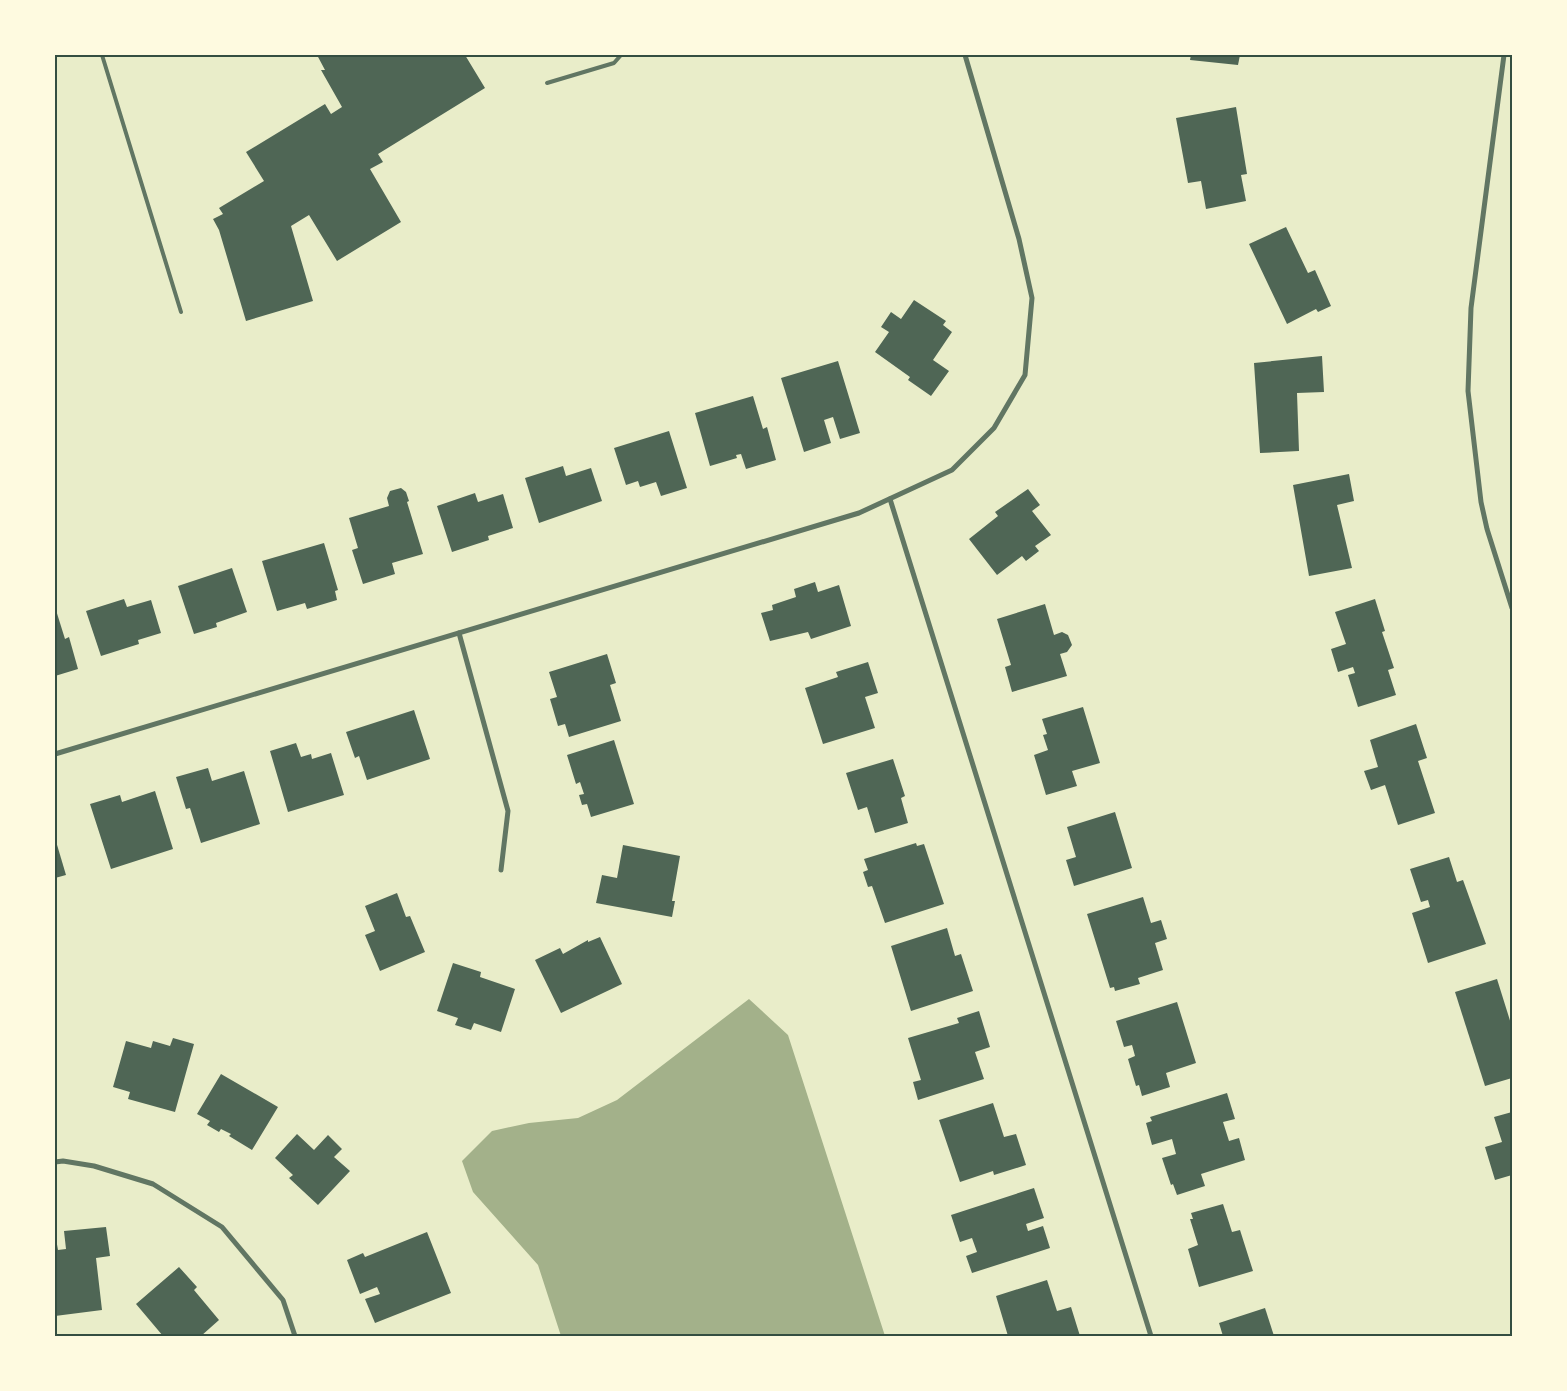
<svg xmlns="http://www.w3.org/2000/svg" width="1567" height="1391" font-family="'IBM Plex Serif',serif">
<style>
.water{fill:#a3b18a}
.building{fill:#4f6655}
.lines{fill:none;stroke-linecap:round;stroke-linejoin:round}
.service{stroke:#617663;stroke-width:4}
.minor{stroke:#617663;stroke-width:5}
.neatline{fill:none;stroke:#344e41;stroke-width:2}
</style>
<rect width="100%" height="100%" fill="#e9edc9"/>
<path class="water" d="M749,999l39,36 97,301h-324l-23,-71 -65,-73 -11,-31 30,-30 37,-8 49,-5 39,-18z"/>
<g class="building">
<path d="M317,55h148l20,33 -107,66 5,8 -13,7 31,53 -64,39 -28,-46 -18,11 22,75 -67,20 -27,-91 -6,-11 10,-5 -4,-6 45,-27 -18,-29 79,-48 6,10 11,-7 -21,-37h4z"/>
<path d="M1191,55h49l-2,10 -48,-5z"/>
<path d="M1236,107l11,67 -6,1 5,26 -40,8 -5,-28 -13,2 -12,-65z"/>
<path d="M1286,227l22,46 7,-3 16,36 -13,6 -2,-3 -29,15 -38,-80z"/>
<path d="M914,300l32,21 -3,4 9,7 -19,28 16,11 -18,25 -23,-16 2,-3 -35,-25 14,-20 -8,-5 10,-15 10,7z"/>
<path d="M1322,356l2,36 -27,1 2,58 -39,2 -6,-90z"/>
<path d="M838,361l22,72 -20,6 -7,-22 -9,3 7,23 -27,9 -23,-74z"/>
<path d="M753,396l10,33 4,-2 9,33 -30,9 -5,-15 -5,1 1,3 -27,8 -15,-53z"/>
<path d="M669,431l18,57 -26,8 -5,-14 -16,5 -2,-6 -12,4 -12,-37z"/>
<path d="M563,466l3,10 25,-8 11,33 -63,22 -14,-45z"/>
<path d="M1349,474l5,27 -17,4 15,63 -43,8 -16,-91z"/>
<path d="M401,488l5,4 3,9 -2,1 16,52 -31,9 3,11 -32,10 -11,-34 6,-2 -9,-30 40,-12 -2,-8 3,-7z"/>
<path d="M1028,489l12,16 -8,6 19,24 -16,11 4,5 -13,10 -4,-5 -25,19 -28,-36 29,-23 -3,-4z"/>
<path d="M475,493l3,9 25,-8 10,34 -25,8 1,4 -37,12 -15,-46z"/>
<path d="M324,543l14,47 -3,1 2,9 -30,9 -2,-6 -28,8 -15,-50z"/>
<path d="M232,568l15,44 -31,11 1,4 -23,7 -16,-48z"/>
<path d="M815,582l3,10 21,-7 12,41 -40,13 -3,-7 -38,9 -9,-28 12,-3 -1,-5 24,-8 -2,-8z"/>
<path d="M124,599l3,8 24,-7 10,33 -23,7 1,4 -38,12 -15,-45z"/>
<path d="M1375,599l10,32 -3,1 12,36 -6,2 8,25 -38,12 -10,-32 7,-2 -2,-6 -15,5 -7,-23 15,-5 -11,-32z"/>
<path d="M1045,604l9,31 8,-3 6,3 4,10 -5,7 -7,2 7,22 -55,16 -7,-25 6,-2 -14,-46z"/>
<path d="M55,607l10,32 4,-2 9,32 -23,7z"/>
<path d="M607,654l9,29 -6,2 11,36 -52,16 -4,-13 -7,2 -8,-27 7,-2 -8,-25z"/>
<path d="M868,662l10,31 -13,4 10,31 -52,16 -18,-56 33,-11 -2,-5z"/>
<path d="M1083,707l17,56 -28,8 5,15 -31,9 -12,-40 14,-5 -5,-15 4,-1 -5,-15z"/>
<path d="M414,710l16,49 -63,21 -8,-24 -4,2 -9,-26z"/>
<path d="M1416,724l11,34 -9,3 17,52 -37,12 -13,-40 -14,5 -7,-19 14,-4 -8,-27z"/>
<path d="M614,740l20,64 -43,13 -4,-13 -5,1 -3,-10 5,-1 -4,-12 -4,2 -9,-29z"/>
<path d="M296,743l5,14 10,-3 1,5 19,-6 13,42 -56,17 -18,-61z"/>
<path d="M893,759l12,37 -4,2 7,25 -33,10 -8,-26 -9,3 -12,-37z"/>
<path d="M208,768l4,13 32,-10 16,53 -59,19 -11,-35 -4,1 -10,-32z"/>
<path d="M155,791l18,58 -62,20 -21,-65 30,-9 2,7z"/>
<path d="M1115,812l17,56 -58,18 -8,-26 10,-3 -9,-30z"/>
<path d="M55,838l11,37 -11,3z"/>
<path d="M916,843l1,3 7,-2 20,60 -59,19 -13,-37 -4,1 -5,-15 5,-2 -4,-11z"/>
<path d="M623,845l57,11 -8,45h3l-3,16 -76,-14 6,-28 15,3z"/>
<path d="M1449,857l8,25 6,-2 23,64 -58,19 -16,-50 18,-6 -2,-7 -7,2 -11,-33z"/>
<path d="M397,893l9,24 4,-1 15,36 -45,19 -15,-36 10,-4 -10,-25z"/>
<path d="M1143,897l8,26 10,-3 6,19 -12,4 8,27 -25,8 2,6 -25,7 -1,-4 -4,1 -23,-74z"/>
<path d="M947,928l8,28 6,-2 12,37 -62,20 -20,-65z"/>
<path d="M600,937l22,47 -61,29 -26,-53 25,-12 3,6 25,-14v2z"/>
<path d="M453,963l28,9 -1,5 35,12 -14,43 -27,-9 -3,7 -16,-5 3,-7 -21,-7z"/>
<path d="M1497,979l15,48v51l-27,8 -30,-94z"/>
<path d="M1177,1002l19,61 -30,10 4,14 -28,9 -3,-11 -3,1 -8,-27 7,-3 -3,-11 -8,2 -8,-26z"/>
<path d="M979,1011l11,36 -15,5 9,27 -66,21 -5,-18 8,-2 -13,-42 51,-15 -2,-5z"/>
<path d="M173,1038l21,6 -19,68 -47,-13 2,-7 -17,-5 13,-46 25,7 2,-7 17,5z"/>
<path d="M221,1074l57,33 -26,43 -23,-14 2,-2 -10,-5 -2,3 -12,-7 3,-4 -13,-7z"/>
<path d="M1227,1093l8,26 -12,3 6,19 10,-3 6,22 -44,14 4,12 -28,9 -4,-11 -2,1 -9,-27 14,-4 -4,-15 -20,6 -6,-22 6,-2 -2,-4z"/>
<path d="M993,1103l11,34 12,-3 10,31 -32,10 -1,-4 -33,11 -21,-62z"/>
<path d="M1512,1112v63l-17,5 -10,-33 17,-5 -8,-25z"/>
<path d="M297,1134l17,16 14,-15 14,14 -8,8 16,14 -32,34 -29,-27 4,-3 -18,-17z"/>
<path d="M1034,1188l10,30 -18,6 2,7 15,-5 7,22 -78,25 -6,-17 11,-4 -5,-14 -12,4 -9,-27z"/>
<path d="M1223,1204l9,28 8,-2 13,41 -54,16 -11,-38 10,-4 -8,-26h3l-2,-6z"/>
<path d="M106,1227l4,29 -14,2 6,52 -47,6v-83l3,17 8,-1 -2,-18z"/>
<path d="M427,1232l24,61 -76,30 -10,-24 15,-5 -3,-7 -17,7 -13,-34 16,-7 2,4z"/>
<path d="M179,1267l18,20 -3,3 25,30 -18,16h-38l-27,-32z"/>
<path d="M1047,1280l10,31 14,-4 9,29h-72l-12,-40z"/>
<path d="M1265,1308l9,28h-51l-4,-13z"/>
</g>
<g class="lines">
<g class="service">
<path d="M102,55l79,257"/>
<path d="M547,83l67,-20 7,-8"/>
</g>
<g class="minor">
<path d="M1504,55l-33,253 -3,83 13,111 6,27 25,79"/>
<path d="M890,499l261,837"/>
<path d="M459,633l49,178 -7,59"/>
<path d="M55,754l804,-241 93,-43 42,-42 31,-53 7,-77 -13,-59 -54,-184"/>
<path d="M55,1162l8,-1 31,5 59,18 69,43 61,73 12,36"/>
</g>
</g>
<rect width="1567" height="1391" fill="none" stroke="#fefae0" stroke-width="112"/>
<rect x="56" y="56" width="1455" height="1279" class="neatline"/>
</svg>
